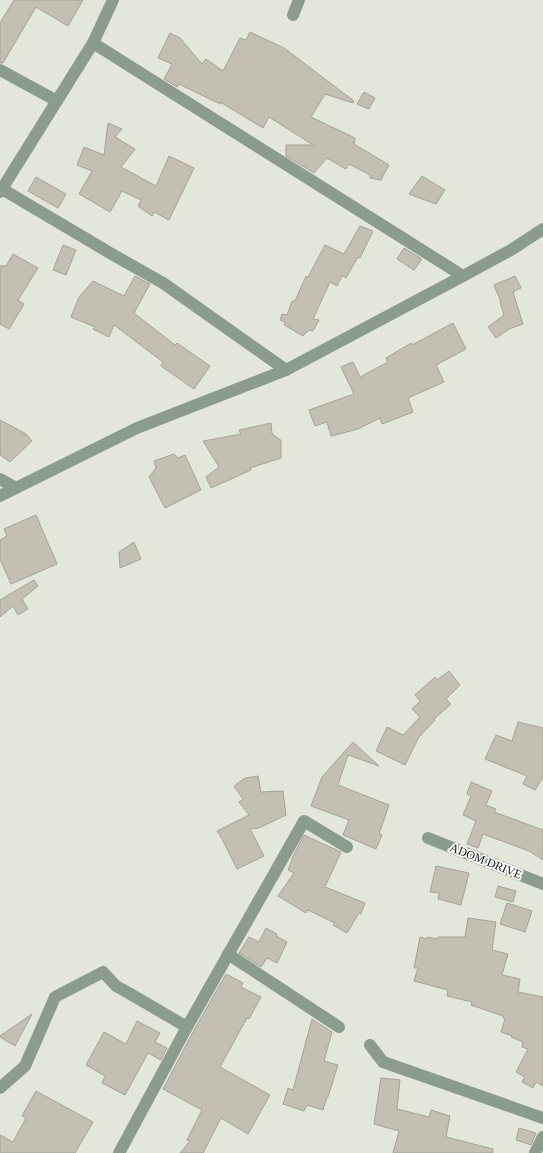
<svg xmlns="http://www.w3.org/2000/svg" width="543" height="1153" font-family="'Times New Roman',serif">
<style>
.building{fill:#c3bfb2;stroke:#a5a295}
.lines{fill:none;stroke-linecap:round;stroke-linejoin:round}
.minor{stroke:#8b9c8c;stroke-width:12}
.labels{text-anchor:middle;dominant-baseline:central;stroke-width:3.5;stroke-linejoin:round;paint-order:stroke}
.street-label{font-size:12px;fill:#161712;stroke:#fff}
</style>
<rect width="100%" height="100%" fill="#e3e7da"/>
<g class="building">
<path d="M14,0h69l-15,26 -32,-19 -33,56h-3v-40z"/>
<path d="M250,32l34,16 70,53 -1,2 -28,-9 -14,23 44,21 -1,6 35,21 -8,15 -11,-2v-3l-21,-11 -3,5 -19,-11 -13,15 -28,-17v-11h27l-44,-28 -6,11 -43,-26v2l-41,-20 -2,3 -13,-8 8,-15 -14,-6 12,-25 10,5 22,26 4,-5 17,12 17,-33 6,2z"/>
<path d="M364,92l11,6 -6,11 -12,-5z"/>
<path d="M108,123l14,6 -7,8 20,12 -14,18 35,19 13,-30 25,12 -25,52 -15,-8 -2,4 -14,-10 3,-6 -19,-9 -12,21 -31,-18 13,-23 -15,-6 7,-18 20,8z"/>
<path d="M422,176l23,14 -9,14 -27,-10z"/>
<path d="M36,177l30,17 -8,14 -30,-17z"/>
<path d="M360,226l13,5 -13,27 -2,-1 -12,21 -4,-2 -5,10 -7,-4 -17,37 6,1 -6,11 -4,-1 -6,6 -19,-11 1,-3 -5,-2 2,-6 5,1 5,-14h3l11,-25 2,1 17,-32 19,9z"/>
<path d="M63,245l13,5 -10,25 -13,-5z"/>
<path d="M404,248l18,11 -8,11 -17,-11z"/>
<path d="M13,254l25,14 -20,32 6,4 -15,25 -9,-5v-58h6z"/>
<path d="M135,276l15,8 -16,29 41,32 2,-2 33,23 -16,23 -33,-23 2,-4 -49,-37 -5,12 -16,-8 2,-2 -24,-10 8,-20 14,-16 31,15z"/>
<path d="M515,276l6,12 -8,4 10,32 -14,5 -13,9 -8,-11 16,-12 -4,-13h1l-7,-17z"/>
<path d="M453,323l13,26 -30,16 8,17 -36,16 5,14 -31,12 -2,-6 -22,11 -27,7 -4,-14 -12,4 -6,-16 45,-16 -13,-27 12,-5 7,15 28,-15 -2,-4 25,-15 1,2z"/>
<path d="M0,420l26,14 6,7 -22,21 -10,-7z"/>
<path d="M271,423l1,11 9,6v18l-31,10 1,2 -40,18 -5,-11 13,-10 -16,-26 38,-7 -2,-4z"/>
<path d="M174,454l4,4 7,-3 16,35 -36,18 -16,-31 7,-9 -2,-7z"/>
<path d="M36,515l21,49 -46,20 -11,-25v-19l7,-4 -3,-7z"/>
<path d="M134,542l7,17 -21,9 -1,-16z"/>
<path d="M34,580l4,6 -16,13 6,10 -10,6 -5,-9 -13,11v-17z"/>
<path d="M449,671l11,14 -14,14 5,5 -17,15 1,1 -16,17 -14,28 -29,-14 11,-24 16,8 17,-18 -8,-8 8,-8 -5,-6 20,-18 2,3z"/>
<path d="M518,722l25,6v49l-8,13 -12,-6 4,-8 -42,-17 11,-24 16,6z"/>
<path d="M353,742l26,24 -31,-11 -10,30 51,20 -10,29 3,1 -6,14 -33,-14 6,-15 -38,-14 11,-29z"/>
<path d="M258,776l3,16 22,-1 3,24 -27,13 -9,1 14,27 -27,13 -18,-36h-1l-1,-2 32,-16 -10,-13 4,-3 -9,-13 11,-8z"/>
<path d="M471,782l21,9 -6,14 10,4 -2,3 49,18v30l-14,-9 -46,-17 -5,14 -11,-4 9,-23 -13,-6 8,-19 -4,-2z"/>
<path d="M304,835l37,17 -16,35 40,16 -4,11 -2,-1 -12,20 -14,-8 2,-2 -27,-13 -2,3 -28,-17 16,-23 -6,-3 6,-16z"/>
<path d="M436,866l33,7 -8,32 -23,-6 1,-6 -9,-1z"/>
<path d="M498,886l18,5 -3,11 -18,-5z"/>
<path d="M507,903l25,8 -7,21 -25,-8z"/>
<path d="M468,918l28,4 -4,28 16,4 -6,21 18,4 -2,13 25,5v89l-7,-4 -3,6 -11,-6 3,-5 -9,-5 12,-23 -6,-2 1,-5 -12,-5 1,-1 -11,-4 4,-13 -2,-1v-2l-32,-11 1,-3 -25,-6 1,-6 -34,-9 4,-13h-4l6,-31 7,2v-2l11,2v-2h27z"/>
<path d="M266,928l11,6 -1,2 11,6 -10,21 -10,-5 -6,9 -22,-14 10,-16 10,5z"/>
<path d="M226,974l17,9 -2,4 20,10 -12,22 -2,-1 -27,49 50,28 -22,39 -27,-16 -18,35h-23l10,-12 -3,-1 15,-30 -39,-21 30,-57z"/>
<path d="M32,1014l-17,32 -15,-9v-1z"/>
<path d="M312,1019l20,13 -8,29 14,4 -10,32h-1l-4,13 -16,-5 -3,6 -21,-7 5,-16 5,2z"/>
<path d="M137,1021l23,12 -5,9 12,6 -6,12 -13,-7 -23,42 -23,-12 3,-7 -19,-11 18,-33 22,12z"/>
<path d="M381,1078l19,2 -3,29 32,8 2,-7 19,6 -4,21 47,12v4h-100l6,-22 -25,-7z"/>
<path d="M36,1091l57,31 -18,31h-75v-18l13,7 13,-24 -4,-2z"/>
<path d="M519,1128l17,5 -5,12 -15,-5z"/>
</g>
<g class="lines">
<g class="minor">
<path d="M293,15l6,-15"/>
<path d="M93,43l370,233"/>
<path d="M0,70l57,31"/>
<path d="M2,189l108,64 53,30 123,87"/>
<path d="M0,192l93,-149 20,-43"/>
<path d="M0,479l16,9"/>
<path d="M0,496l137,-68 149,-58 177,-94 48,-26 32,-21"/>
<path d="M428,838l115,46"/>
<path d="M228,954l111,73"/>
<path d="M370,1045l13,17 160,56"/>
<path d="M0,1088l25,-22 30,-69 48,-25 13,14 11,6 60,35"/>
<path d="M119,1153l68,-126 117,-206 43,26"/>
<path d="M535,1153l8,-16"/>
</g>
</g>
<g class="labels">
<g class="street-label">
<text transform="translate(486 861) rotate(22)">ADOM DRIVE</text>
</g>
</g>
</svg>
